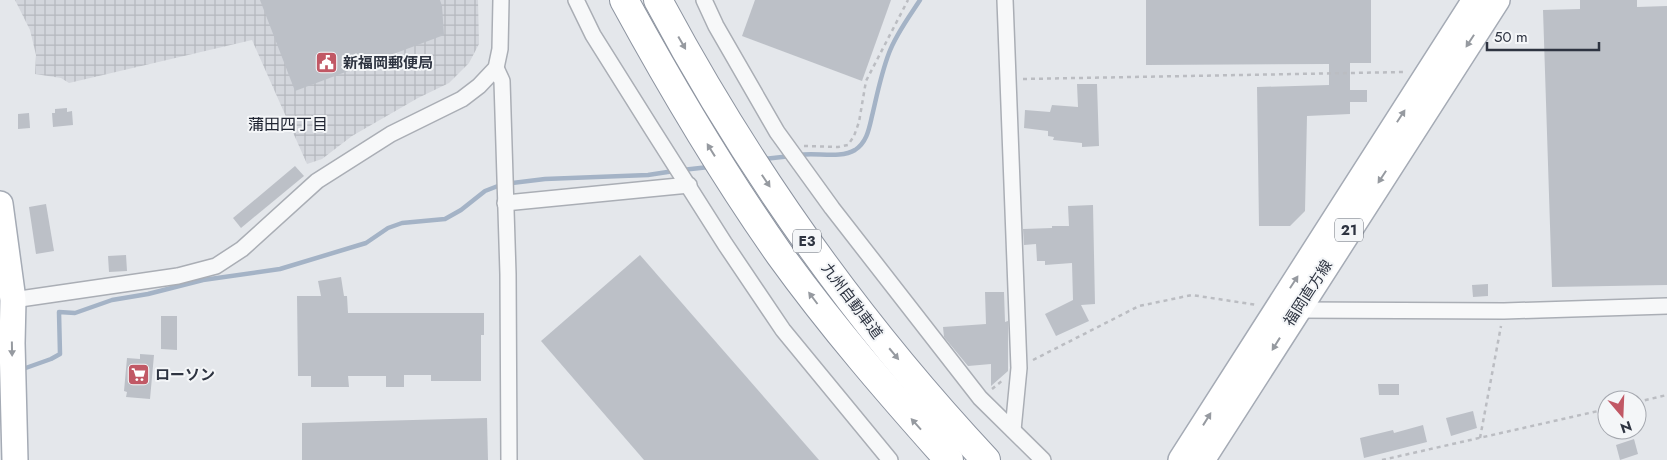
<svg xmlns="http://www.w3.org/2000/svg" width="1667" height="460" font-family="Jost,'Noto Sans JP',sans-serif">
<style>
.industrial{fill:url(#industrial-grid)}
.lines{fill:none;stroke-linecap:round;stroke-linejoin:round}
.stream{stroke:#a4b3c6;stroke-width:4.5}
.building{fill:#bcc0c7}
.minor-casing{stroke:#aaaeb5;stroke-width:18}
.primary-casing{stroke:#a5abb5;stroke-width:28}
.motorway-casing{stroke:#8d94a0;stroke-width:30}
.path{stroke:#bbbdc2;stroke-width:2.5;stroke-dasharray:4 4;stroke-linecap:butt}
.minor{stroke:#f7f8f9;stroke-width:15}
.primary{stroke:#fff;stroke-width:25}
.motorway{stroke:#fff;stroke-width:28}
.oneway{fill:#969aa0}
.labels{text-anchor:middle;dominant-baseline:central;stroke-width:4;stroke-linejoin:round;paint-order:stroke}
.shield{fill:#f4f6f8;stroke:#696e78;stroke-width:1}
.shield-label{font-size:14px;font-weight:bold;fill:#2e3441}
.poi-label{font-size:15px;font-weight:bold;fill:#2e3441;stroke:#f4f6f8;text-anchor:start}
.street-label{font-size:15px;fill:#2e3441;stroke:#f4f6f8}
.neighbourhood-label{font-size:16px;fill:#202532;stroke:#f4f6f8}
</style>
<defs>
<pattern id="industrial-grid" width="8" height="8" patternUnits="userSpaceOnUse" patternTransform="scale(1.25)"><rect width="8" height="8" fill="#d3d6dc"/><path d="M0 4h8M4 0v8" fill="none" stroke="#b5b8be"/></pattern>
</defs>
<rect width="100%" height="100%" fill="#e4e7eb"/>
<path class="industrial" d="M15,0h463l1,44 -10,19 -20,20 -31,15 -66,38 -30,23 -15,5 -55,-124 -183,43 -8,-5 -26,-4 1,-19 -6,-25z"/>
<g class="lines">
<g class="stream">
<path d="M799,155c17,-3 41,4 56,-5 12,-8 14,-21 17,-34 5,-21 9,-42 17,-63 7,-19 20,-36 31,-53"/>
<path d="M764,159l27,-3"/>
<path d="M682,170l27,-3"/>
<path d="M20,370l31,-11 9,-5 -1,-42 16,1 37,-13 36,-6 55,-14 77,-11 86,-26 22,-15 14,-5 43,-4 16,-9 24,-19 18,-7 42,-5 103,-4 26,-4"/>
</g>
</g>
<g class="building">
<path d="M260,0h180l2,6 2,29 -149,56z"/>
<path d="M755,0h136l-29,81 -120,-45z"/>
<path d="M1146,0h225v63h-21v27h17v12h-17v12l-43,2 -2,95 -15,15h-31l-2,-139 72,-2v-21l-183,1z"/>
<path d="M1580,0h57v7l30,-1v279l-115,2 -9,-277 37,-1z"/>
<path d="M1077,84h20l2,62 -17,1v-4l-29,-3 1,-3 -6,-1v-5l-24,-3 1,-18 25,2 2,-7 26,2z"/>
<path d="M67,108v4l5,-1 1,14 -20,2 -1,-14h3v-4z"/>
<path d="M29,113l1,15 -12,1v-15z"/>
<path d="M295,166l9,10 -63,52 -8,-10z"/>
<path d="M46,204l8,47 -18,3 -7,-47z"/>
<path d="M1093,205l2,99 -14,1 8,16 -33,15 -11,-22 28,-14 -1,-37 -27,2v-4h-8l-1,-17 -12,1 -1,-16 29,-1v-2h17l-1,-20z"/>
<path d="M126,255l1,16 -18,1 -1,-16z"/>
<path d="M640,255l179,205h-175l-103,-119z"/>
<path d="M341,277l3,19h3l1,17h136v22h-3v46h-50v-6h-27v12h-18v-11h-38l1,11h-38v-11h-13l-1,-80h24l-3,-15z"/>
<path d="M1488,284v12l-15,1 -1,-12z"/>
<path d="M985,292h19l1,30 3,-1v50l-17,15v-22l-23,2 -24,-29 -1,-10 43,-3z"/>
<path d="M161,316h16v34l-16,-1z"/>
<path d="M140,354l14,1 -4,44 -24,-2 1,-5 -3,-1 3,-33 13,1z"/>
<path d="M1378,384h21v11h-20z"/>
<path d="M1473,411l4,17 -26,8 -5,-18z"/>
<path d="M487,418l1,42h-186v-37z"/>
<path d="M1423,425l4,17 -63,16 -4,-20 33,-8 1,3z"/>
<path d="M1634,439l4,15 -18,6 -4,-15z"/>
</g>
<g class="lines">
<defs>
<g id="minor">
<path d="M576,0l17,35 59,94 73,115 58,86 107,130"/>
<path d="M704,0l12,26 61,106 55,76 148,190 63,62"/>
<path d="M1005,0l14,368 -6,62"/>
<path d="M496,68l6,13 6,193 1,186"/>
<path d="M505,203l184,-18"/>
<path d="M13,300l165,-24 38,-10 26,-17 75,-68 74,-47 71,-35 17,-13 17,-18 4,-19 1,-49"/>
<path d="M1297,310l207,1 163,-5"/>
</g>
<g id="primary">
<path d="M0,204l13,96 -1,43 3,117"/>
<path d="M1181,460l294,-460"/>
<path d="M1202,460l295,-460"/>
</g>
<g id="motorway">
<path d="M624,0c48,88 99,174 156,255 52,72 110,139 169,205"/>
<path d="M658,0c89,167 199,322 328,460"/>
</g>
</defs>
<use href="#minor" class="minor-casing"/>
<use href="#primary" class="primary-casing"/>
<use href="#motorway" class="motorway-casing"/>
<g class="path">
<path d="M1023,79l382,-7"/>
<path d="M804,146l34,1 10,-2 6,-9 5,-14 7,-41 42,-81"/>
<path d="M1033,360l106,-54 53,-11 65,10"/>
<path d="M992,389l11,-9"/>
<path d="M1637,402l30,-7"/>
<path d="M1480,438l21,-112"/>
<path d="M1382,460l225,-51"/>
</g>
<use href="#minor" class="minor"/>
<use href="#primary" class="primary"/>
<use href="#motorway" class="motorway"/>
</g>
<defs><path id="oneway-solid" d="M-6-.8H1V-3.2L6.5 0L1 3.2V.8H-6Z" transform="scale(1.25)"/></defs>
<g class="oneway">
<use href="#oneway-solid" transform="translate(1470 41) rotate(123)"/>
<use href="#oneway-solid" transform="translate(682 43) rotate(60)"/>
<use href="#oneway-solid" transform="translate(1401 116) rotate(-57)"/>
<use href="#oneway-solid" transform="translate(711 150) rotate(-122)"/>
<use href="#oneway-solid" transform="translate(1382 177) rotate(123)"/>
<use href="#oneway-solid" transform="translate(766 181) rotate(56)"/>
<use href="#oneway-solid" transform="translate(1294 282) rotate(-57)"/>
<use href="#oneway-solid" transform="translate(813 298) rotate(-127)"/>
<use href="#oneway-solid" transform="translate(1276 344) rotate(122)"/>
<use href="#oneway-solid" transform="translate(12 349) rotate(89)"/>
<use href="#oneway-solid" transform="translate(894 354) rotate(50)"/>
<use href="#oneway-solid" transform="translate(1207 419) rotate(-58)"/>
<use href="#oneway-solid" transform="translate(916 424) rotate(-132)"/>
</g>
<defs>
<symbol id="civic-square" viewBox="-11 -11 22 22"><rect x="-9" y="-9" width="18" height="18" rx="4" fill="#c15865" stroke="#f4f6f8"/><path d="M-.6-6.5H3V-4.5H.6V-3L4-1V1h2V6H-6V1h2V-1L-.6-3ZM-1.2 2.5V6h2.4V2.5Z" fill="#fff"/></symbol>
<symbol id="supermarket-square" viewBox="-11 -11 22 22"><rect x="-9" y="-9" width="18" height="18" rx="4" fill="#c15865" stroke="#f4f6f8"/><path d="M-6-5.5h2.5l.6 2H6L4.5 2H-2.5L-4.4-4H-6ZM-1.5 3.2a1.3 1.3 0 1 0 .1 0ZM3 3.2a1.3 1.3 0 1 0 .1 0Z" fill="#fff"/></symbol>
</defs>
<g fill-rule="evenodd">
<use href="#civic-square" x="314" y="50" width="25" height="25"/>
<use href="#supermarket-square" x="126" y="362" width="25" height="25"/>
</g>
<g class="labels">
<g class="shield">
<rect x="1335" y="218.5" width="28" height="23" rx="4"/>
<rect x="793" y="229.5" width="28" height="23" rx="4"/>
</g>
<g class="shield-label">
<text x="1349" y="230">21</text>
<text x="807" y="241">E3</text>
</g>
<g class="poi-label">
<text x="343" y="63">新福岡郵便局</text>
<text x="155" y="375">ローソン</text>
</g>
<g class="street-label">
<text transform="translate(1308 293) rotate(-57)">福岡直方線</text>
<text transform="translate(852 301) rotate(53)">九州自動車道</text>
</g>
<g class="neighbourhood-label">
<text x="288" y="124">蒲田四丁目</text>
</g>
</g>
<g transform="translate(1622 415) rotate(161)"><circle r="24" fill="#f4f6f8" stroke="#a5a8af"/>
<path d="M0-4L9 19L0 12L-9 19Z" fill="#c15865"/>
<text y="-8" font-size="14" font-weight="bold" text-anchor="middle" fill="#2e3441">N</text>
</g>
<path d="M1487 42v8h112v-8" fill="none" stroke="#2e3441" stroke-width="2.5"/>
<text x="1494" y="42" font-size="15" fill="#2e3441" stroke="#f4f6f8" stroke-width="4" paint-order="stroke">50 m</text>
</svg>
